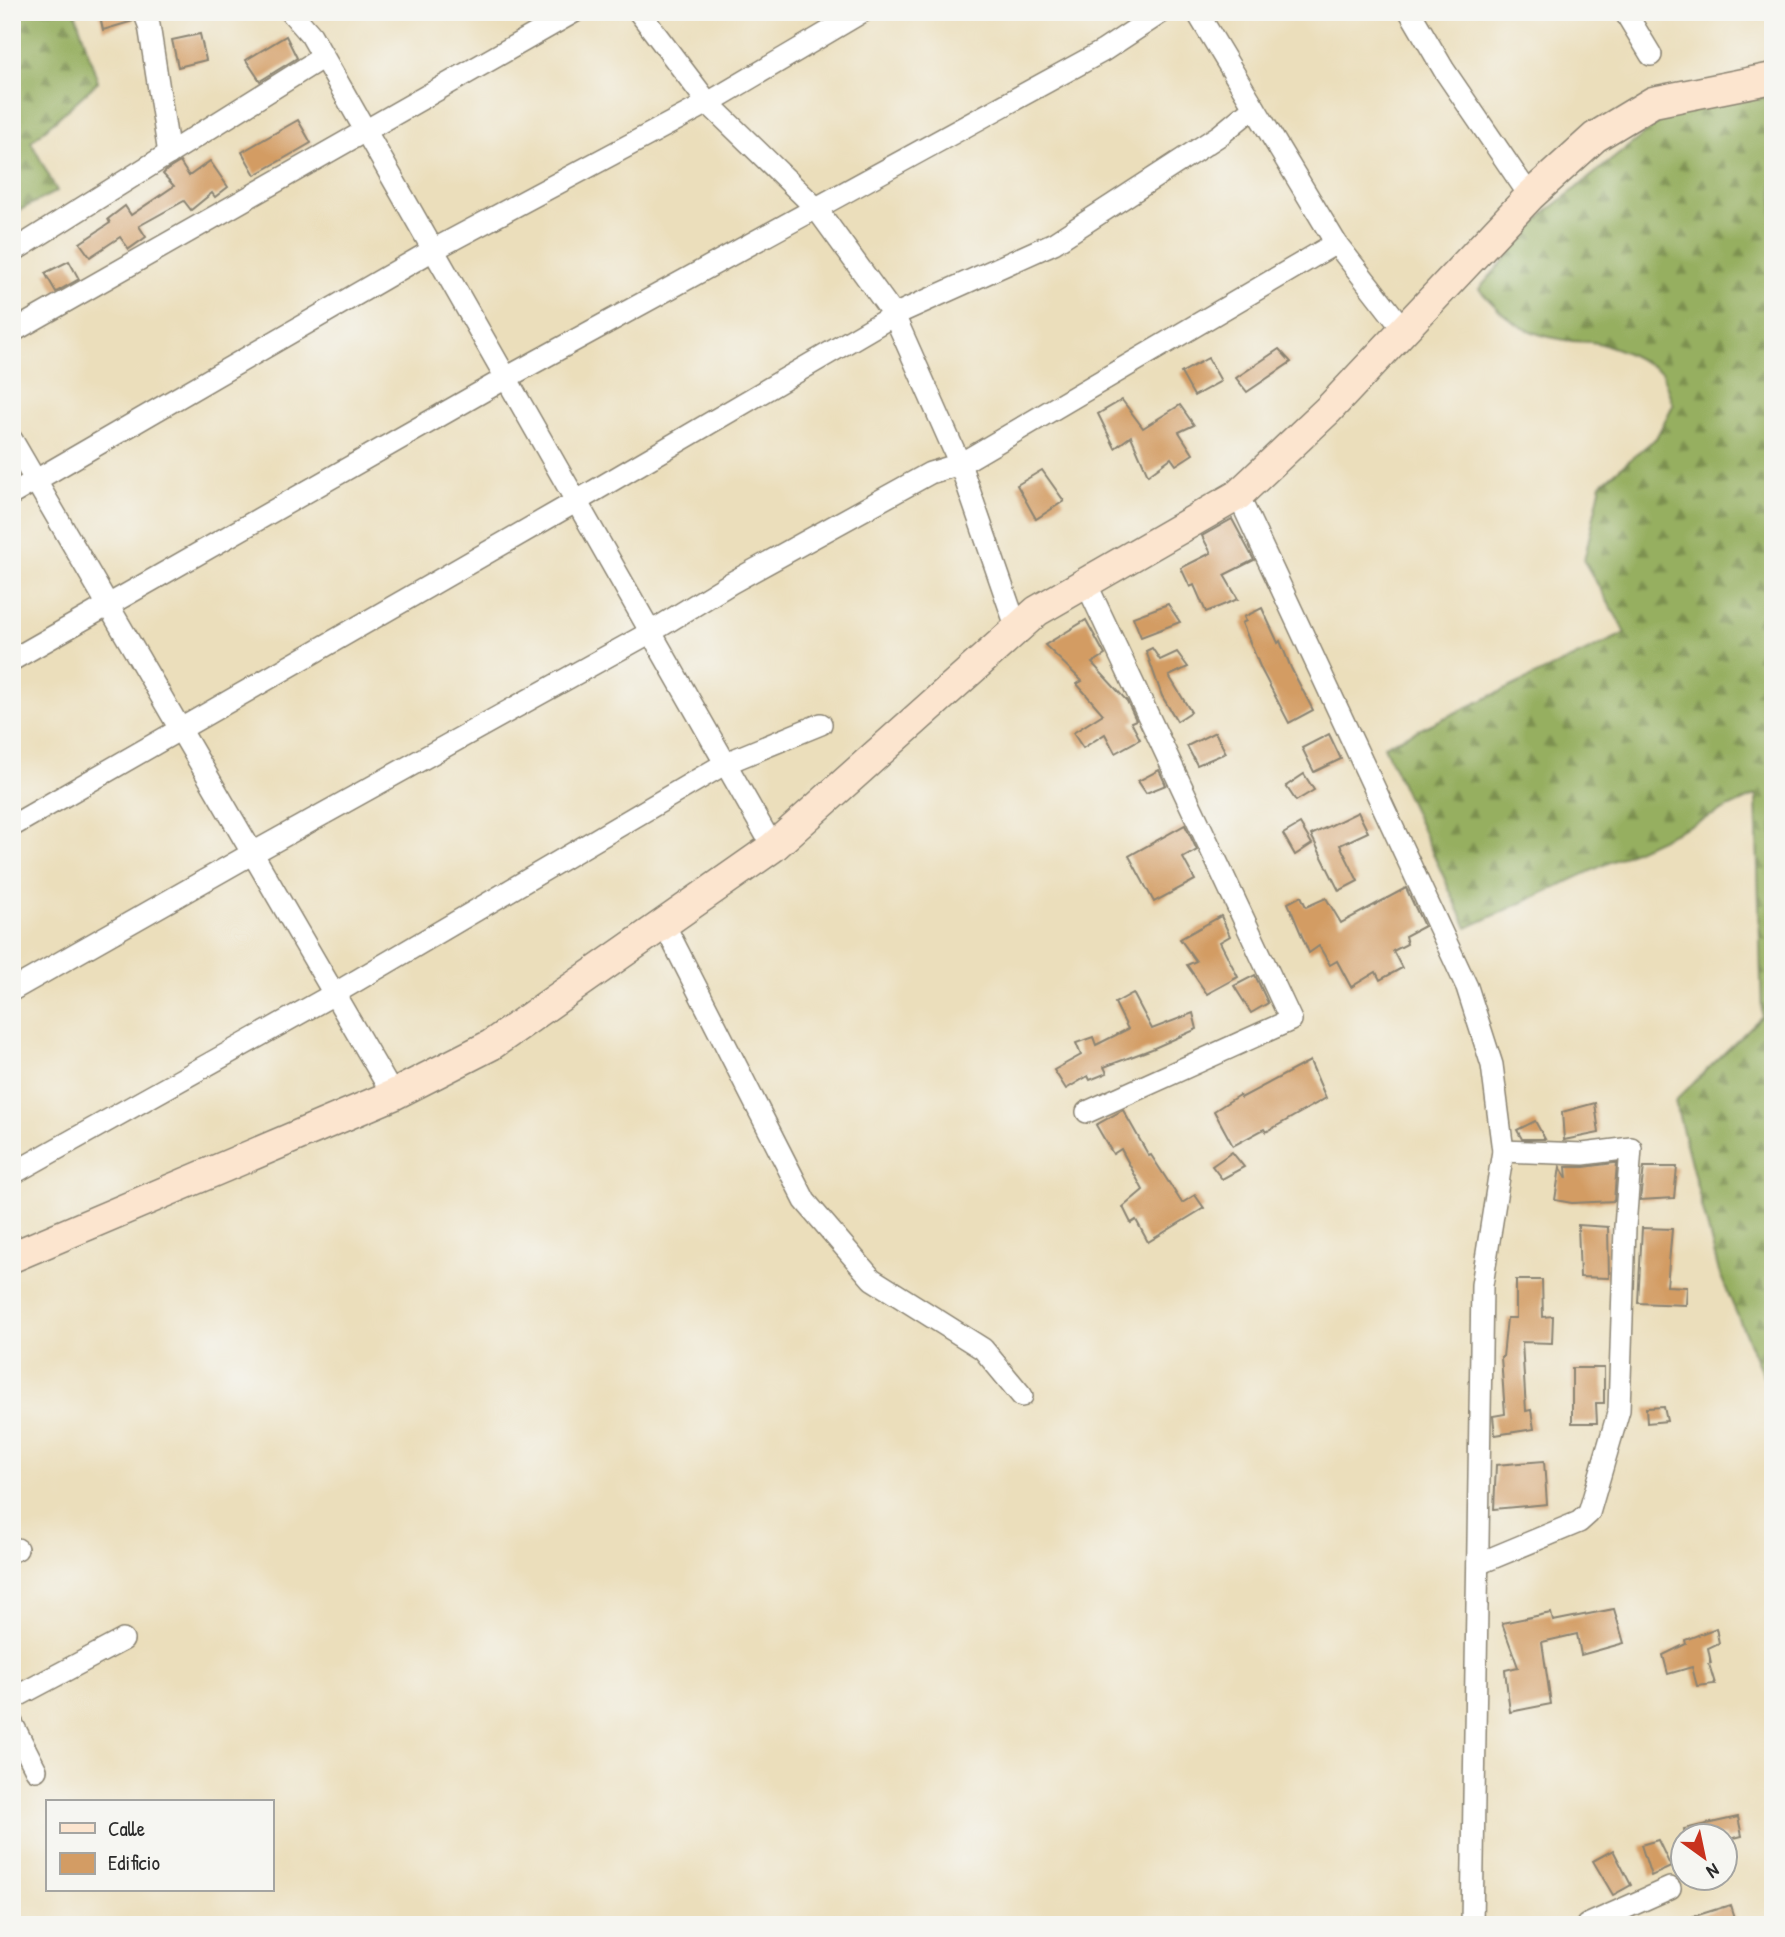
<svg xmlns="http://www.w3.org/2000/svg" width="1785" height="1937" font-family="'Patrick Hand',sans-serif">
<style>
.forest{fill:url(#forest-firs);stroke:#606d46;stroke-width:2}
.building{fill:#d39c64}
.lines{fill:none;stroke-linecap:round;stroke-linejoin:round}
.street-casing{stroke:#8b8473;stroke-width:24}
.secondary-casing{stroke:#8b8473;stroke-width:33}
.street{stroke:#fff;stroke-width:21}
.secondary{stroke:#fce5cf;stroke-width:30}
</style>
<defs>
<pattern id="forest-firs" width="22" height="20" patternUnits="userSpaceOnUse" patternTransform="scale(1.75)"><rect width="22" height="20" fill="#96af60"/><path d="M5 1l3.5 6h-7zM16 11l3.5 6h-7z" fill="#7b8f4f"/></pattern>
</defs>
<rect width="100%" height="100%" fill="#f6f6f2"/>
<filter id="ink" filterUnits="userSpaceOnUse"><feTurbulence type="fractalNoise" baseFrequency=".0143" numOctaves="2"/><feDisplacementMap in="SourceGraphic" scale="14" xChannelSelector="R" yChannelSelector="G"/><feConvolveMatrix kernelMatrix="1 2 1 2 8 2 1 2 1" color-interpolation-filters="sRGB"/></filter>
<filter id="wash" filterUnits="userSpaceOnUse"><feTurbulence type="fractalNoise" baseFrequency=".00686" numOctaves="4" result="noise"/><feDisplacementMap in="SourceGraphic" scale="28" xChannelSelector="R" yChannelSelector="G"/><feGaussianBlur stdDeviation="1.57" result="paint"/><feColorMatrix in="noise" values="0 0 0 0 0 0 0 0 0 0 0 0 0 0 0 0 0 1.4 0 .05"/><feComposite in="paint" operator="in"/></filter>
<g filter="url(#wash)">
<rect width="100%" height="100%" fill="#ebdebb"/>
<g class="forest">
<path d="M12,12h63l23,70 -67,60 26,49 -45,23z"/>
<path d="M1773,93v1306l-54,-127 -44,-171 87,-85 -6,-221 -289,133 -83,-182 242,-113 -42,-72 17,-77 55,-46 17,-33 -11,-33c-20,-11 -42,-25 -65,-29 -10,-2 -22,-1 -32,-3 -43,-6 -58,-20 -86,-51l66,-76 114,-91 67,-28z"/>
</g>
<g id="blocks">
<g class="building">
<path d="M99,12h32l2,9 -30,9z"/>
<path d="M200,34l6,26 -28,7 -6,-27z"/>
<path d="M286,36l11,22 -37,23 -14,-21z"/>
<path d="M298,120l13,23 -56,32 -13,-23z"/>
<path d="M210,161l18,26 -13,10 -3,-4 -21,17 -7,-9 -45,25 7,11 -17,12 -9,-12 -30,20 -10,-14 30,-20 -2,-4 17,-13 6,9 43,-29 -11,-12 4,-4 13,-8 9,14z"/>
<path d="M69,261l10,18 -23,13 -11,-19z"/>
<path d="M1279,349l12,13 -44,30 -11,-14z"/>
<path d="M1208,358l13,23 -27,15 -13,-23z"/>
<path d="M1122,400l21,28 37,-23 14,20 -15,7 14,22 -17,11 -5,-7 -23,17 -17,-39 -16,12 -17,-34z"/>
<path d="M1042,470l22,31 -28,18 -19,-34z"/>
<path d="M1232,519l22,41 -30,15 14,24 -32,13 -12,-27 -4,2 -9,-19 30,-15 -9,-17z"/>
<path d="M1168,604l12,18 -39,15 -8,-20z"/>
<path d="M1262,608l16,35 2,-2 11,27 22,42 -24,13 -28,-54 -19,-46 4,-2 -2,-4z"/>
<path d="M1086,620l19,35 -13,8 35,38 9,19 -5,2 9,17 -25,14 -10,-19 -22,14 -10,-15 30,-19 -26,-30 5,-3 -37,-36z"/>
<path d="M1152,648l8,12 17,-8 11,15 -19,9 22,36 -14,9 -15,-25 -16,-45z"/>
<path d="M1215,732l11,21 -29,12 -10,-19z"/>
<path d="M1329,734l12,25 -27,13 -12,-24z"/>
<path d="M1159,770l7,15 -20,8 -8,-12z"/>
<path d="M1304,774l10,16 -18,11 -10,-15z"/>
<path d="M1358,812l10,20 -28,13 18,36 -19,10 -28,-56z"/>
<path d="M1300,824l12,20 -17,11 -12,-21z"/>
<path d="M1185,825l12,25 -14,8 12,22 -41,22 -25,-46z"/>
<path d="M1406,888l18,38 -19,10 2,8 -14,7 9,17 -22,12 -4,-8 -25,15 -14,-26 -7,4 -11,-19 -10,7 -21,-50 13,-7 5,11 20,-9 15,25z"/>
<path d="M1221,916l9,20 -10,6 18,35 -31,17 -20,-29 9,-4 -16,-22z"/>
<path d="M1255,975l13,28 -17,10 -17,-27z"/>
<path d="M1133,993l19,36 41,-16 4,16 -45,20 -48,18 3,6 -17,7 -2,-4 -22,13 -12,-19 27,-15 -5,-12 17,-6 3,8 32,-16 -13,-26z"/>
<path d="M1310,1061l16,37 -60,34 -2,-3 -31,17 -19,-35 25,-16 2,3z"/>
<path d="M1595,1103l4,30 -35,7 -2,-28z"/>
<path d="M1123,1110l26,46 2,-1 31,48 13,-8 9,13 -56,34 -12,-22 -5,3 -8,-16 20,-17 -22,-41 -8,5 -17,-29z"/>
<path d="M1535,1121l10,18h-23l-5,-9z"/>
<path d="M1232,1152l12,15 -22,12 -10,-13z"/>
<path d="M1614,1163h3l-3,38 -42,2 -17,-3 5,-33 7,12 -1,-12h18z"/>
<path d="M1644,1167h33l-3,31 -34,2z"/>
<path d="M1578,1225l30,2 1,51 -29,-1z"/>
<path d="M1642,1228l30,1 -5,57 20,1 -1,18 -48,-2z"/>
<path d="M1516,1280h26l1,37 10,-1 -1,27 -30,-1 4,69 5,-1 3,19 -39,6 -2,-19 12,-2 -4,-57h2l4,-39h9z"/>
<path d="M1572,1368h32v35h-8l1,20h-25z"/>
<path d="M1664,1407l3,14 -20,2 -1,-15z"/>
<path d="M1544,1461l3,43 -53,5 2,-44z"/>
<path d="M1614,1609l10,34 -43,12 -4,-21 -35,8 9,62 -41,8 -5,-42 13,-3 -16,-44 49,-10 2,8z"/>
<path d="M1716,1628l3,15 -11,5 3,15 -2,1 6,20 -18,2 -5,-19 -24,7 -5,-19 23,-11 -1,-4z"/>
<path d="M1738,1817l4,19 -16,4v-4h-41l-1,-7z"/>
<path d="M1658,1840l13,27 -20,9 -10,-31z"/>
<path d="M1613,1850l18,35 -18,10 -20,-34z"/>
<path d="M1730,1905l5,16 -12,4h-44v-4z"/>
</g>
</g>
</g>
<g filter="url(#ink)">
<use href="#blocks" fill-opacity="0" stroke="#8b8473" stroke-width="2"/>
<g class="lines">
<defs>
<g id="street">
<path d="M144,12l5,13 20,129"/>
<path d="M291,12l20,23 462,812"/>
<path d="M639,12l69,91 108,105 78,107 66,149 57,165"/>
<path d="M1197,12l139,231 67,86"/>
<path d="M1410,12l34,58 86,126"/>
<path d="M1625,12l26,43"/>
<path d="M12,252l311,-195"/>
<path d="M12,332l562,-320"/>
<path d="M12,440l381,655"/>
<path d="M12,494l421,-244 275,-147 154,-91"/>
<path d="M1238,495l229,492 25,78 11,86 -21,134 -10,640"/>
<path d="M1086,583l205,437 -204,92"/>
<path d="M12,660l494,-282 597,-327 59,-39"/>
<path d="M12,826l565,-325 317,-186 160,-72 166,-108 34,-28"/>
<path d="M664,924l141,277 67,78 111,70 39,47"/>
<path d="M12,990l241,-137 398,-221 80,-49 199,-110 30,-9 376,-221"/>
<path d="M12,1174l322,-180 392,-231 95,-39"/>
<path d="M12,1551l5,-2"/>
<path d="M1478,1564l101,-42 10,-9 30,-103 6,-183 6,-79 -48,6 -80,-3"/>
<path d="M12,1699l111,-59"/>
<path d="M12,1723l24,47"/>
<path d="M1587,1925l83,-37"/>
</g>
<path id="secondary" d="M12,1257l381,-162 98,-50 282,-198 264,-236 201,-116 91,-86 201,-213 65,-59 58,-35 120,-24"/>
</defs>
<use href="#street" class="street-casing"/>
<use href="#secondary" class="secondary-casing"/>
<use href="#street" class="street"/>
<use href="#secondary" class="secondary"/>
</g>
</g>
<rect width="1785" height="1937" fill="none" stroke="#f6f6f2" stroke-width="42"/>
<rect x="46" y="1800" width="228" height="91" fill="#f6f6f2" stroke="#a5a5a2" stroke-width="2"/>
<rect x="60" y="1823" width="35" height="10" fill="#fce5cf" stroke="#a5a5a2" stroke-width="2"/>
<text x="108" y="1836" font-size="21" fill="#2b2b2b">Calle</text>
<rect x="60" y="1853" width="35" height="21" fill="#d39c64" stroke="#a5a5a2" stroke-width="2"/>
<text x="108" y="1870" font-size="21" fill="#2b2b2b">Edificio</text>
<g transform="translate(1704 1857) rotate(147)"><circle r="33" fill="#f6f6f2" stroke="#a5a5a2" stroke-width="2"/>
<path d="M0-5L12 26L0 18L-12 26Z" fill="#c8321e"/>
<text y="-10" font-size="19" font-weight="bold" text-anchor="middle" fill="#2b2b2b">N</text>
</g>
</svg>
